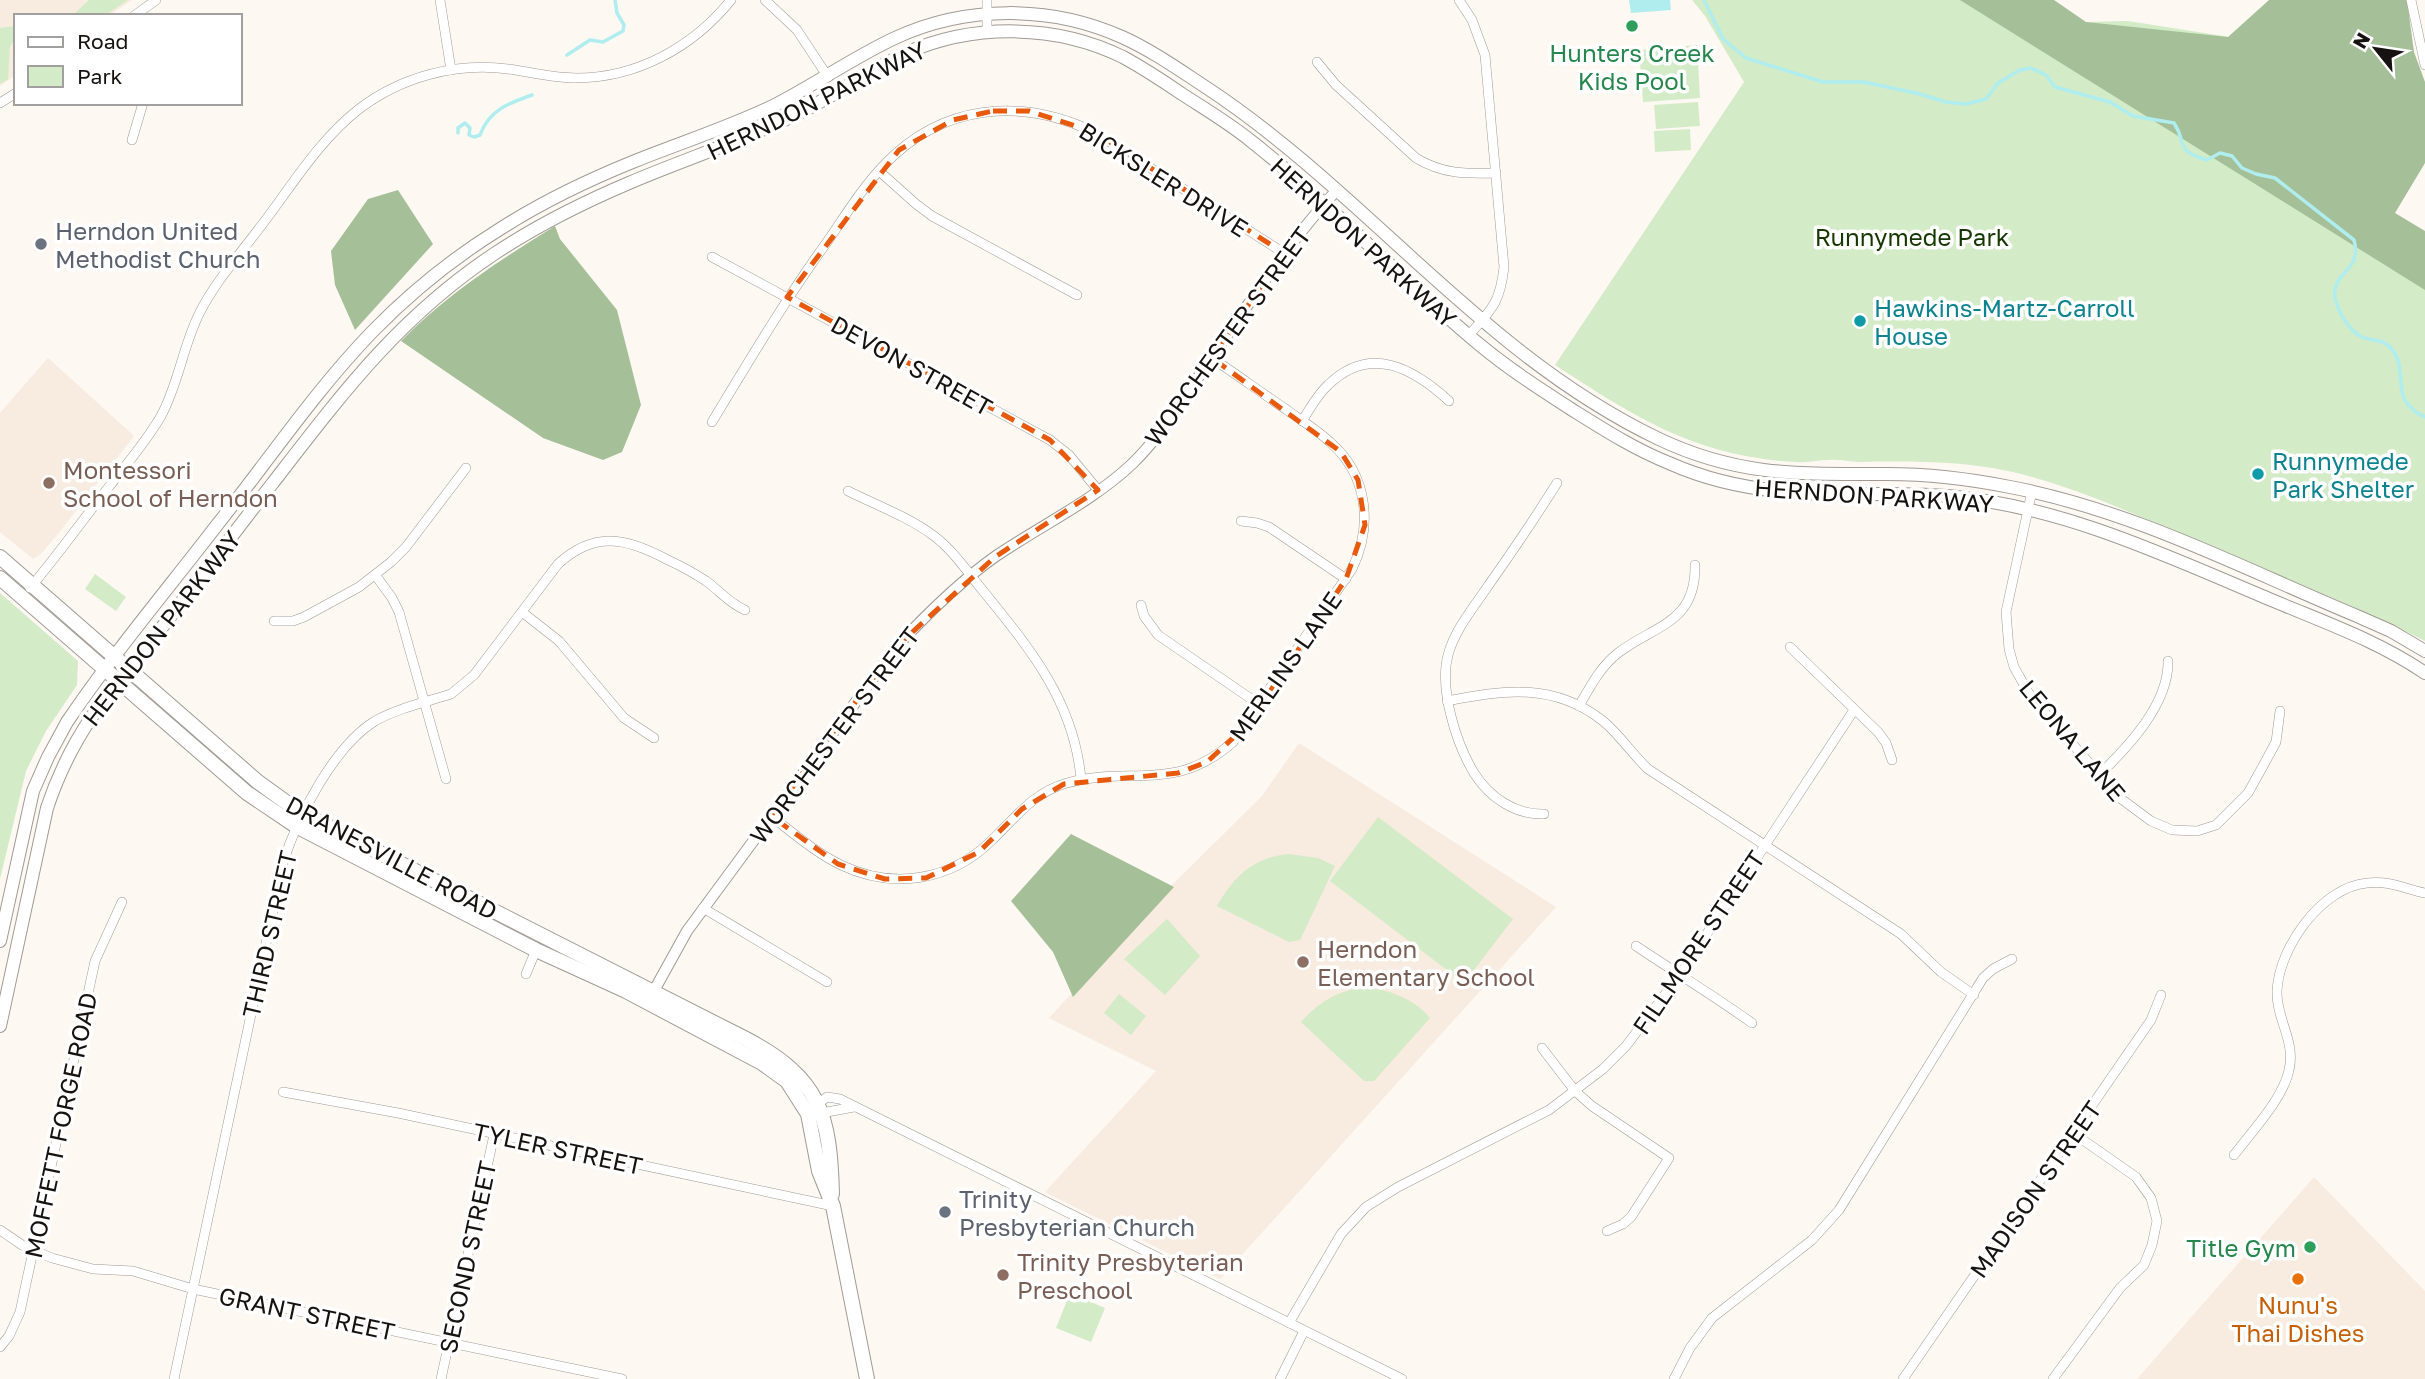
<svg xmlns="http://www.w3.org/2000/svg" width="2425" height="1379" font-family="'Golos Text',sans-serif">
<style>
.built{fill:#f8ebdf}
.green{fill:#d3ebc7}
.forest{fill:#a5bf98}
.water{fill:#afedee}
.lines{fill:none;stroke-linecap:round;stroke-linejoin:round}
.stream{stroke:#afedee;stroke-width:3.5}
.minor-casing{stroke:#a19a94;stroke-width:10}
.tertiary-casing{stroke:#a19a94;stroke-width:12}
.secondary-casing{stroke:#a19a94;stroke-width:14}
.primary-casing{stroke:#a19a94;stroke-width:16}
.minor{stroke:#fff;stroke-width:9}
.tertiary{stroke:#fff;stroke-width:10}
.secondary{stroke:#fff;stroke-width:12}
.primary{stroke:#fff;stroke-width:14}
.marked{fill:none;stroke:#e8590c;stroke-width:5;stroke-dasharray:14 9;stroke-linejoin:round}
.leisure-dot{fill:#2e9e5b;stroke:#fff;stroke-width:2.5}
.worship-dot{fill:#6b7280;stroke:#fff;stroke-width:2.5}
.culture-dot{fill:#0f9aa8;stroke:#fff;stroke-width:2.5}
.education-dot{fill:#8d6e63;stroke:#fff;stroke-width:2.5}
.food-dot{fill:#e8710a;stroke:#fff;stroke-width:2.5}
.labels{text-anchor:middle;dominant-baseline:central;stroke-width:7;stroke-linejoin:round;paint-order:stroke}
.leisure-label{font-size:24px;fill:#27864d;stroke:#fff}
.street-label{font-size:24px;fill:#151210;stroke:#fff}
.worship-label{font-size:24px;fill:#5b616d;stroke:#fff;text-anchor:start}
.park-label{font-size:24px;fill:#173700;stroke:#fff}
.culture-label{font-size:24px;fill:#0d838f;stroke:#fff;text-anchor:start}
.education-label{font-size:24px;fill:#785e54;stroke:#fff;text-anchor:start}
.food-label{font-size:24px;fill:#c56008;stroke:#fff}
</style>
<rect width="100%" height="100%" fill="#fef8f3"/>
<g class="built">
<path d="M0,0h132l-24,16h-92v59l-16,11z"/>
<path d="M48,358l86,78 -73,94 -20,24 -8,5 -33,-27v-119z"/>
<path d="M1299,743l257,164 -336,372 -175,-87 111,-121 -107,-53 124,-134 89,-88z"/>
<path d="M2314,1177l111,114v88h-288z"/>
</g>
<g class="green">
<path d="M89,0h39l-24,16h-32z"/>
<path d="M1692,0h311l38,23 87,-2 121,19 176,209v392c-67,-34 -139,-62 -209,-91 -67,-29 -136,-63 -208,-79 -49,-10 -97,-10 -148,-9 -10,0 -21,-3 -31,-2 -11,0 -21,3 -32,2 -98,-4 -163,-45 -242,-97l189,-283 -39,-66z"/>
<path d="M16,26v12l-6,8 -2,33 -8,5v-56z"/>
<path d="M1697,45l3,53 -57,4 -4,-52z"/>
<path d="M1698,102l2,24 -44,3 -2,-24z"/>
<path d="M1690,129l1,21 -36,2 -1,-21z"/>
<path d="M95,574l31,23 -10,14 -31,-22z"/>
<path d="M0,593l78,68 -1,24 -31,46 -20,40 -26,108z"/>
<path d="M1378,817l135,102 -49,64 -134,-102z"/>
<path d="M1288,854l30,4 17,8 -35,74 -11,2 -72,-36c17,-30 36,-48 71,-52z"/>
<path d="M1167,919l33,37 -35,39 -41,-36z"/>
<path d="M1364,987c26,3 49,11 66,31l-56,63h-10l-63,-59c18,-20 36,-31 63,-35z"/>
<path d="M1119,994l27,22 -15,19 -27,-22z"/>
<path d="M1070,1293l35,15 -14,34 -35,-14z"/>
</g>
<g class="forest">
<path d="M1960,0h94l32,22 142,15 41,-37h138l7,52 11,30v81l-30,50 30,18v59z"/>
<path d="M398,190l35,54 -78,86 -20,-45 -4,-34 37,-52z"/>
<path d="M555,226l5,13 57,71 24,95 -19,47 -19,8 -60,-22 -142,-97c46,-47 99,-81 154,-115z"/>
<path d="M1071,834l103,53 -101,110 -20,-45 -42,-51z"/>
</g>
<path class="water" d="M1629,0h41l1,10 -40,3z"/>
<g class="lines">
<g class="stream">
<path d="M1704,0l19,39 23,19 77,24h41l56,12 26,8 20,2 20,-5 12,-16 22,-13 11,-2 15,7 9,12 55,15 23,14 41,7c14,21 -1,27 33,37l13,-7 12,3 10,12 14,6 19,4 79,62c9,32 -23,31 -19,58 3,14 14,33 27,39 11,5 20,1 29,11 20,23 -5,51 34,69"/>
<path d="M567,55l23,-15 13,2 20,-11 1,-6 -7,-12 -2,-13"/>
<path d="M458,133v-5l7,-5 5,5 -1,7 5,2 6,-2c9,-25 29,-32 52,-40"/>
</g>
<defs>
<g id="minor">
<path d="M440,0l11,70"/>
<path d="M765,0l32,30 31,47"/>
<path d="M1459,0l13,20 13,35 19,212c-4,36 -12,42 -35,68"/>
<path d="M2411,0l14,65"/>
<path d="M134,16l22,-16"/>
<path d="M987,32v-32"/>
<path d="M1317,62l19,23 80,73c26,16 50,16 80,15"/>
<path d="M0,103l16,-10"/>
<path d="M132,140l11,-37"/>
<path d="M879,171l37,33 16,12 145,79"/>
<path d="M712,257l338,183 19,15 29,35"/>
<path d="M1302,421c8,-12 15,-26 26,-36 42,-41 85,-17 121,16"/>
<path d="M712,422c37,-61 73,-122 115,-180 18,-26 35,-54 57,-77 58,-61 136,-68 210,-33l190,121"/>
<path d="M848,491c28,14 61,26 86,45 20,15 34,37 50,56 47,58 90,110 97,187"/>
<path d="M2032,491l-26,121 3,37 5,18 17,30 89,101 31,23 21,9 25,1 19,-6 32,-32 15,-27 13,-24 4,-31"/>
<path d="M1241,521l16,2 12,4 77,52"/>
<path d="M376,576l16,22 7,14 47,167"/>
<path d="M30,588c27,-32 52,-67 78,-100 18,-23 38,-46 53,-72 18,-33 22,-71 39,-104 16,-31 40,-58 61,-86 30,-39 58,-86 98,-117 42,-32 97,-47 149,-40 23,3 45,9 68,9 61,0 117,-31 155,-78"/>
<path d="M1141,605l3,11 14,19 102,70"/>
<path d="M522,612l37,29 65,77 30,20"/>
<path d="M274,621h19l11,-4 55,-30 32,-25 15,-15 60,-79"/>
<path d="M1790,647l88,85 8,11 6,17"/>
<path d="M1447,701c56,-11 107,-19 156,20 17,14 29,33 45,48l253,165 40,38 33,23"/>
<path d="M1579,706c11,-19 21,-39 39,-53 36,-28 78,-29 77,-88"/>
<path d="M2099,775c29,-28 70,-71 69,-114"/>
<path d="M1544,814c-29,1 -55,-17 -70,-41 -18,-30 -35,-84 -26,-118 7,-26 26,-48 40,-69 24,-34 47,-68 69,-103"/>
<path d="M771,816c22,17 45,37 70,49 52,25 110,16 151,-25 24,-23 42,-48 75,-57 65,-18 107,11 166,-41l119,-173c21,-43 16,-94 -22,-127 -13,-12 -29,-22 -43,-32 -25,-17 -50,-35 -75,-52"/>
<path d="M703,908l124,74"/>
<path d="M1636,946c39,26 78,50 116,77"/>
<path d="M526,974l10,-24"/>
<path d="M1542,1048l33,43 17,15 77,52 -38,59 -8,7 -16,7"/>
<path d="M283,1092l115,21 435,93"/>
<path d="M815,1106l12,-9 13,2 562,280"/>
<path d="M816,1114l38,-7"/>
<path d="M2234,1155c18,-24 49,-56 55,-85 7,-29 -13,-51 -12,-79 2,-44 45,-104 90,-108 22,-3 38,6 58,10"/>
<path d="M0,1230l22,15 30,13 41,11 40,2 60,18 429,90"/>
<path d="M1289,1323l52,-89 25,-27 32,-20 151,-77 54,-41 23,-23 53,-70 175,-266"/>
<path d="M0,1347l9,-11 11,-24 75,-351 27,-59"/>
<path d="M174,1379l109,-516c14,-45 51,-117 92,-142 23,-13 51,-19 76,-27l23,-19 84,-111c37,-34 69,-26 110,-4 13,6 26,13 38,21 14,10 23,22 39,29"/>
<path d="M441,1379l53,-244"/>
<path d="M1280,1379l24,-48"/>
<path d="M1674,1379l16,-31 22,-30 100,-78 27,-30 144,-232 10,-9 19,-10"/>
<path d="M1903,1379l248,-359 10,-25"/>
<path d="M2053,1379l67,-91 24,-23 8,-20 5,-24 -6,-23 -15,-21 -63,-44"/>
</g>
<path id="tertiary" d="M651,996l36,-65 210,-285c30,-32 62,-64 99,-90 44,-30 97,-55 136,-92 26,-25 45,-56 65,-85 45,-64 86,-131 139,-188"/>
<g id="secondary">
<path d="M0,941l33,-150 15,-34 19,-35c46,-68 100,-132 150,-197 51,-64 98,-134 155,-193 38,-39 81,-74 128,-103 42,-27 88,-49 135,-68 47,-19 95,-34 140,-56 41,-21 79,-48 120,-67 71,-33 156,-33 227,-1 29,13 56,32 82,49 162,106 277,268 455,353 80,38 143,35 228,35 41,0 83,5 123,13 122,23 234,82 347,129l34,15 34,20"/>
<path d="M0,1026l47,-218c11,-33 26,-64 46,-93 61,-75 119,-154 179,-231 69,-89 126,-166 222,-230 42,-28 88,-51 135,-71 56,-24 113,-42 168,-69 37,-18 72,-43 109,-61 68,-30 150,-29 217,4 20,11 40,24 59,37 23,15 47,29 69,47 80,63 150,139 229,204 29,24 60,44 91,64 32,20 63,40 98,54 38,17 80,26 121,29 56,5 112,-1 167,5 113,12 214,61 317,104 52,22 104,40 151,72"/>
</g>
<g id="primary">
<path d="M0,557l258,225 43,31 445,226c74,39 84,75 86,155"/>
<path d="M0,578l247,215 49,33 240,124 90,41 136,72 25,18 21,33 11,57 14,35 34,173"/>
</g>
</defs>
<use href="#minor" class="minor-casing"/>
<use href="#tertiary" class="tertiary-casing"/>
<use href="#secondary" class="secondary-casing"/>
<use href="#primary" class="primary-casing"/>
<use href="#minor" class="minor"/>
<use href="#tertiary" class="tertiary"/>
<use href="#secondary" class="secondary"/>
<use href="#primary" class="primary"/>
</g>
<path class="marked" d="M993,111h36l65,21 190,121 -72,105 129,94 17,28 7,45 -19,54 -98,145 -41,38 -29,11 -114,11 -42,25 -43,43 -53,26 -41,1 -47,-15 -67,-48 126,-170 98,-89 103,-67 -48,-50 -263,-143 112,-147 54,-30z"/>
<g class="leisure-dot">
<circle cx="1632" cy="26" r="7"/>
<circle cx="2310" cy="1247" r="7"/>
</g>
<g class="worship-dot">
<circle cx="41" cy="244" r="7"/>
<circle cx="945" cy="1212" r="7"/>
</g>
<g class="culture-dot">
<circle cx="1860" cy="321" r="7"/>
<circle cx="2258" cy="474" r="7"/>
</g>
<g class="education-dot">
<circle cx="49" cy="483" r="7"/>
<circle cx="1303" cy="962" r="7"/>
<circle cx="1003" cy="1275" r="7"/>
</g>
<circle class="food-dot" cx="2298" cy="1279" r="7"/>
<g class="labels">
<g class="leisure-label">
<text x="1632" y="52">Hunters Creek<tspan x="1632" dy="28">Kids Pool</tspan></text>
<text x="2296" y="1247" text-anchor="end">Title Gym</text>
</g>
<g class="street-label">
<text transform="translate(816 100) rotate(-26)">HERNDON PARKWAY</text>
<text transform="translate(1164 179) rotate(32)">BICKSLER DRIVE</text>
<text transform="translate(1364 242) rotate(42)">HERNDON PARKWAY</text>
<text transform="translate(1227 336) rotate(-54)">WORCHESTER STREET</text>
<text transform="translate(912 365) rotate(29)">DEVON STREET</text>
<text transform="translate(1874 495) rotate(4)">HERNDON PARKWAY</text>
<text transform="translate(161 628) rotate(-52)">HERNDON PARKWAY</text>
<text transform="translate(1285 666) rotate(-55)">MERLINS LANE</text>
<text transform="translate(834 735) rotate(-53)">WORCHESTER STREET</text>
<text transform="translate(2073 740) rotate(50)">LEONA LANE</text>
<text transform="translate(392 857) rotate(28)">DRANESVILLE ROAD</text>
<text transform="translate(269 934) rotate(-77)">THIRD STREET</text>
<text transform="translate(1698 942) rotate(-56)">FILLMORE STREET</text>
<text transform="translate(60 1125) rotate(-78)">MOFFETT FORGE ROAD</text>
<text transform="translate(558 1148) rotate(12)">TYLER STREET</text>
<text transform="translate(2035 1189) rotate(-55)">MADISON STREET</text>
<text transform="translate(467 1257) rotate(-78)">SECOND STREET</text>
<text transform="translate(307 1313) rotate(12)">GRANT STREET</text>
</g>
<g class="worship-label">
<text x="55" y="230">Herndon United<tspan x="55" dy="28">Methodist Church</tspan></text>
<text x="959" y="1198">Trinity<tspan x="959" dy="28">Presbyterian Church</tspan></text>
</g>
<g class="park-label">
<text x="1912" y="236">Runnymede Park</text>
</g>
<g class="culture-label">
<text x="1874" y="307">Hawkins-Martz-Carroll<tspan x="1874" dy="28">House</tspan></text>
<text x="2272" y="460">Runnymede<tspan x="2272" dy="28">Park Shelter</tspan></text>
</g>
<g class="education-label">
<text x="63" y="469">Montessori<tspan x="63" dy="28">School of Herndon</tspan></text>
<text x="1317" y="948">Herndon<tspan x="1317" dy="28">Elementary School</tspan></text>
<text x="1017" y="1261">Trinity Presbyterian<tspan x="1017" dy="28">Preschool</tspan></text>
</g>
<g class="food-label">
<text x="2298" y="1304">Nunu's<tspan x="2298" dy="28">Thai Dishes</tspan></text>
</g>
</g>
<rect x="14" y="14" width="228" height="91" fill="#ffffff" stroke="#a1a09f" stroke-width="2"/>
<rect x="28" y="37" width="35" height="10" fill="#ffffff" stroke="#a1a09f" stroke-width="2"/>
<text x="77" y="49" font-size="21" fill="#151210">Road</text>
<rect x="28" y="66" width="35" height="21" fill="#d3ebc7" stroke="#a1a09f" stroke-width="2"/>
<text x="77" y="84" font-size="21" fill="#151210">Park</text>
<g transform="translate(2376 49) rotate(300)" stroke="#ffffff" stroke-width="5" paint-order="stroke">
<path d="M0-5L12 26L0 18L-12 26Z" fill="#151210"/>
<text y="-10" font-size="19" font-weight="bold" text-anchor="middle" fill="#151210">N</text>
</g>
</svg>
